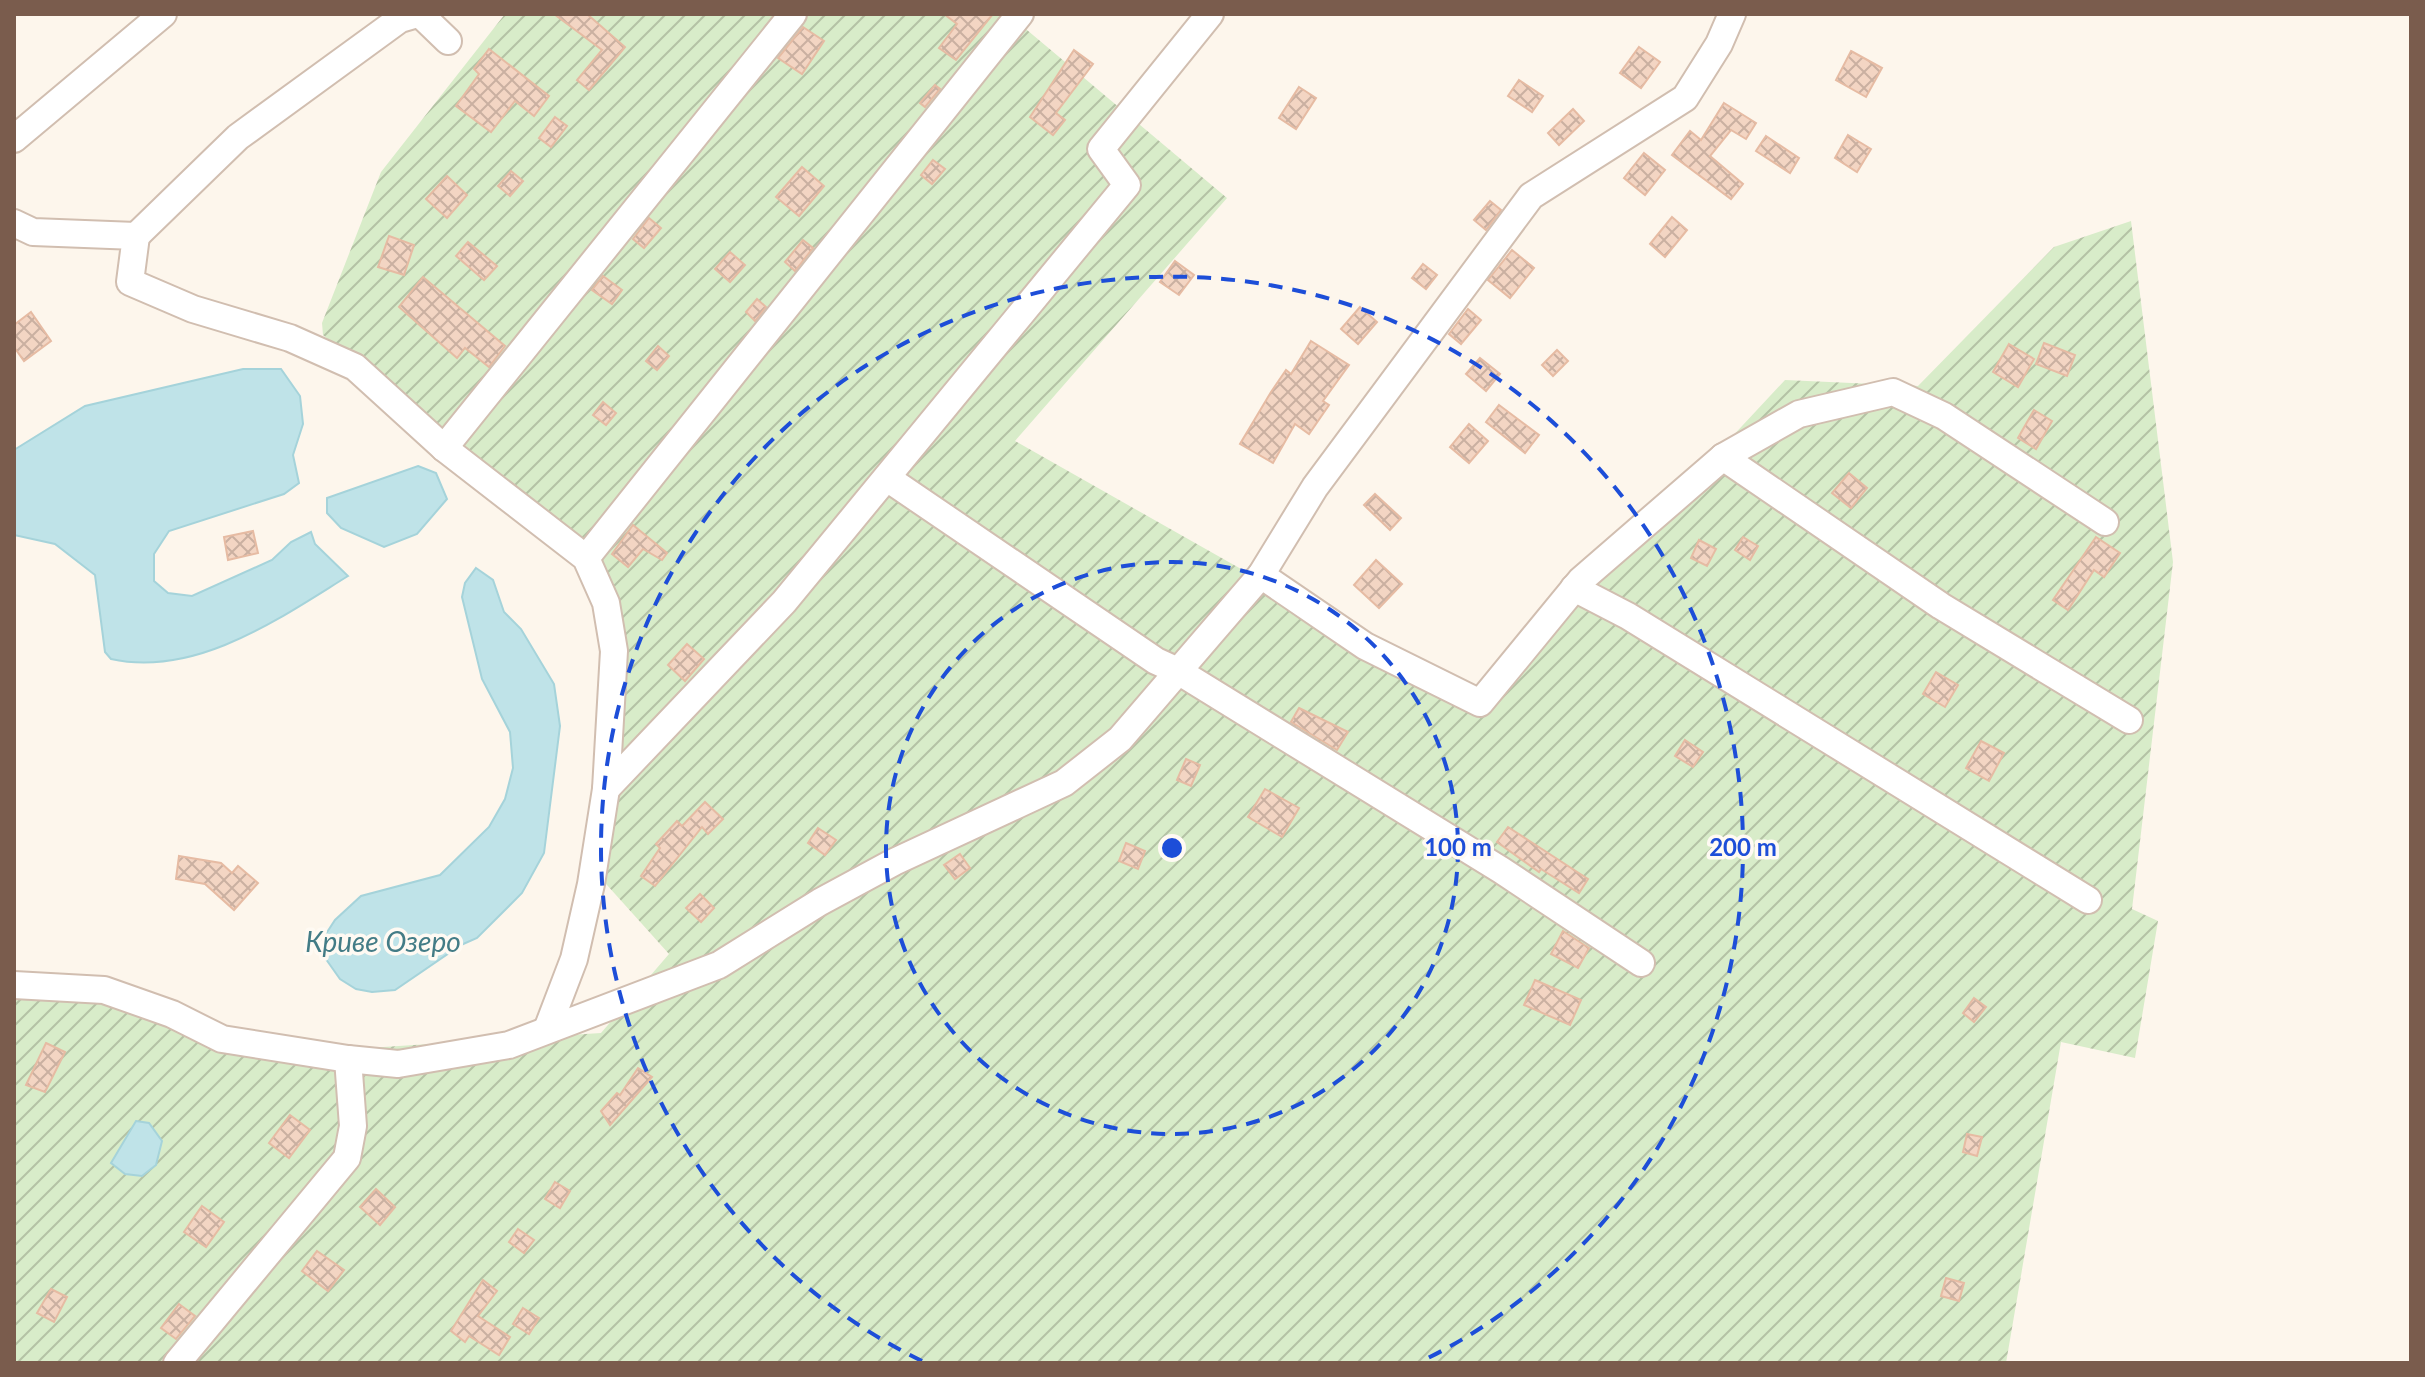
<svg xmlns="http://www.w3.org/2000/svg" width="2425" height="1377" font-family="Lato,sans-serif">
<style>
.garden{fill:url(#garden-furrows)}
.water{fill:#bfe3e8;stroke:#a5d3da;stroke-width:2}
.building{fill:url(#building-cross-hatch);stroke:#e6bba3;stroke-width:2}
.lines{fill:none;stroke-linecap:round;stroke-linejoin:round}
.minor-casing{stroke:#d1beb0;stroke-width:30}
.minor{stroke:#fff;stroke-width:26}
.ring{fill:none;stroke:#1d4ed8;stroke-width:4;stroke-dasharray:14 10}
.labels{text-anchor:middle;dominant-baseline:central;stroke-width:7;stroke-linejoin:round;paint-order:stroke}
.water-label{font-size:28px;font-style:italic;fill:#437c86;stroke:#fffaf3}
.centre{fill:#1d4ed8;stroke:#fffaf3;stroke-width:4}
.ring-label{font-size:24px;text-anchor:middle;font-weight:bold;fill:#1d4ed8;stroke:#fffaf3;stroke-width:7;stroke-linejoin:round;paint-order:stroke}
</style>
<defs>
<pattern id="garden-furrows" width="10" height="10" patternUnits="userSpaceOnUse" patternTransform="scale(2)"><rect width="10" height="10" fill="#d8ecc9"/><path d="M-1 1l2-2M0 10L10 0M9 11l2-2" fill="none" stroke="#b4c2a5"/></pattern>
<pattern id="building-cross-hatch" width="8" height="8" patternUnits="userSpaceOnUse" patternTransform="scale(2)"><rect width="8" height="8" fill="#f3d5c3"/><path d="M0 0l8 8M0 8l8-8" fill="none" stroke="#cab0a1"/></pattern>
</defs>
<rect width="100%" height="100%" fill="#fdf6ec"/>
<path class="garden" d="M505,14h503l219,184 -212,243 459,260 20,-9 291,-312 133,6 136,-139 77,-26 42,341 -41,347 26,12 -23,137 -74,-16 -55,321h-1992v-363l64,-2 42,7 71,25 35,23 96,-2 279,-18 68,-79 -71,-79 24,-239 -33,-89 -106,-74 -160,-138 -1,-12 59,-151z"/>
<g class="water">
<path d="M243,369h38l19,27 3,28 -10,31 6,28 -15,11 -115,37 -15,23v27l14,12 24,3 80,-36 19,-18 20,-10 4,12 33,32c-68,42 -152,102 -237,83l-6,-7 -10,-77 -40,-31 -41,-9v-85l71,-44z"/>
<path d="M418,466l18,7 11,26 -30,35 -33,13 -43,-19 -14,-15v-15z"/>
<path d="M476,568l17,12 11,32 17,17 33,55 6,42 -16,127 -22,40 -45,45 -16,7 -66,45 -23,2 -16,-3 -16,-10 -17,-24 -1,-15 13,-20 26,-24 79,-21 49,-48 16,-28 8,-31 -3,-36 -28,-53 -20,-82 3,-14z"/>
<path d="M136,1121l13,2 13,18 -6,24 -14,11 -17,-2 -14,-11z"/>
</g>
<g class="building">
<path d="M554,14h33l38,33 -36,43 -12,-10 25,-30z"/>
<path d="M944,14h49l-37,46 -17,-12 18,-24z"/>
<path d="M803,27l21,14 -22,33 -24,-16z"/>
<path d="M1639,47l21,15 -19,26 -21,-15z"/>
<path d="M489,49l60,47 -15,20 -19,-15 -24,31 -35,-26 23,-32 -5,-5z"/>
<path d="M1074,50l19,14 -37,49 9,7 -12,15 -23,-18z"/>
<path d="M1851,51l31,17 -16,29 -30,-17z"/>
<path d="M1519,80l24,16 -11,16 -24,-16z"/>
<path d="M935,85l5,4 -15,18 -5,-4z"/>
<path d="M1299,87l17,11 -20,31 -17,-11z"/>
<path d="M1724,103l32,20 -10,16 -15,-9 -21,26 33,28 -12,15 -59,-44 18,-24 11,9z"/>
<path d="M1573,109l11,12 -25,24 -11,-12z"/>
<path d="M555,117l12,9 -16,21 -12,-9z"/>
<path d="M1848,135l23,14 -14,23 -22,-14z"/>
<path d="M1766,136l33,22 -9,15 -34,-22z"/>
<path d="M1644,153l21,17 -20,25 -21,-17z"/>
<path d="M933,160l12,9 -13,15 -11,-9z"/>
<path d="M802,167l22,19 -25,30 -23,-19z"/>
<path d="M511,171l12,10 -13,15 -12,-10z"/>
<path d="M447,176l20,19 -20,23 -21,-19z"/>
<path d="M1490,201l11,9 -15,20 -12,-10z"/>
<path d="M1672,217l15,13 -22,27 -15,-13z"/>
<path d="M649,218l12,10 -17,20 -11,-9z"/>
<path d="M389,236l25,9 -10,30 -26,-8z"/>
<path d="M803,240l10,8 -18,23 -10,-9z"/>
<path d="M468,242l29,24 -13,14 -28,-24z"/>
<path d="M1512,250l22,18 -24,30 -22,-18z"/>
<path d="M730,252l15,13 -15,17 -15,-13z"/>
<path d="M1175,261l19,14 -15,20 -19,-13z"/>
<path d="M1423,264l14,11 -11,14 -14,-11z"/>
<path d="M603,276l19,14 -10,14 -20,-14z"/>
<path d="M423,277l82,69 -16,21 -24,-19 -8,10 -58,-51z"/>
<path d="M757,299l9,8 -11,14 -9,-9z"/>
<path d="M1360,307l17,15 -19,22 -17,-15z"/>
<path d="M1468,309l13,11 -20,24 -12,-10z"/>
<path d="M31,312l20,29 -27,20 -10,-14v-22z"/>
<path d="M1311,341l38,24 -26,36 6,4 -20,29 -14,-10 -22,39 -33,-19 31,-52 15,-22 5,4z"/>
<path d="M2044,343l31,12 -8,21 -31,-12z"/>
<path d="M2009,344l25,15 -16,28 -25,-15z"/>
<path d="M658,346l11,10 -12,14 -11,-9z"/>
<path d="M1557,350l11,11 -15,15 -11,-11z"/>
<path d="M1480,358l20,16 -14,17 -20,-17z"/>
<path d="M603,402l13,11 -10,12 -13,-10z"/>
<path d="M1499,405l40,30 -14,18 -39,-31z"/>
<path d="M2034,410l18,11 -16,28 -18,-11z"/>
<path d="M1469,424l19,17 -19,22 -19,-16z"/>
<path d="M1849,473l18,15 -16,20 -19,-15z"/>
<path d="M1375,494l26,24 -11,12 -26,-25z"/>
<path d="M633,525l34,28 -5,7 -19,-11 -15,18 -16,-13z"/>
<path d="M253,531l5,22 -30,7 -4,-23z"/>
<path d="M1743,537l15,9 -8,14 -15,-10z"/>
<path d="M2096,537l24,16 -16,24 -10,-7 -26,40 -15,-10z"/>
<path d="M1699,540l17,9 -9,17 -16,-8z"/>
<path d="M1376,560l26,24 -23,24 -25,-23z"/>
<path d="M687,644l17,15 -19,22 -17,-16z"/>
<path d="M1936,672l22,13 -13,22 -22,-13z"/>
<path d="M1299,708l49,24 -11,18 -46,-28z"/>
<path d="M1685,740l18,12 -10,15 -18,-11z"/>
<path d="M1981,741l23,12 -15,28 -23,-13z"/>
<path d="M1186,759l14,6 -9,21 -14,-6z"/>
<path d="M1265,789l34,19 -17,29 -34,-20z"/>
<path d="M705,802l18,17 -15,15 -6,-7 -47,59 -14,-10 19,-28 -4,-4 21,-23 5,5z"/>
<path d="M1508,827l80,52 -9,14 -38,-24 -2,3 -42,-30z"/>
<path d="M818,828l18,12 -11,15 -17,-12z"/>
<path d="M1126,843l19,8 -7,18 -19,-8z"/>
<path d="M960,854l10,14 -15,11 -11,-14z"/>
<path d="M179,856l42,7 11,10 6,-7 20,17 -24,27 -29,-26 -29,-5z"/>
<path d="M700,894l14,14 -13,14 -15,-14z"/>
<path d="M1563,931l26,17 -11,20 -27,-14z"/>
<path d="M1535,980l46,20 -11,25 -46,-20z"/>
<path d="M1974,998l12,9 -12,15 -11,-9z"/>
<path d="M46,1043l19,9 -20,40 -19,-7z"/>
<path d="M638,1068l14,9 -42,48 -9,-14 16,-18 3,2z"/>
<path d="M290,1115l20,15 -21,28 -20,-15z"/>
<path d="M1967,1134l15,3 -5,19 -14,-4z"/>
<path d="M555,1182l15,9 -10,17 -15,-9z"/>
<path d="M376,1189l19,18 -15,18 -20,-18z"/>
<path d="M202,1206l22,16 -18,25 -22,-15z"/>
<path d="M518,1229l16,11 -10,13 -15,-11z"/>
<path d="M317,1251l27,19 -16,21 -26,-20z"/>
<path d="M1946,1278l18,5 -5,18 -18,-5z"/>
<path d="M483,1280l14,11 -19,25 32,21 -11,18 -30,-19 -4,6 -14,-11z"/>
<path d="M51,1289l16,8 -13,25 -17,-9z"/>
<path d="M179,1304l16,12 -19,23 -15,-11z"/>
<path d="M523,1308l16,10 -10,16 -16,-10z"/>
</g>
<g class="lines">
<defs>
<g id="minor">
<path d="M420,14l28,27"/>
<path d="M14,139l149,-125"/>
<path d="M14,223l19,9 103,4 -6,46 63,27 97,29 65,29 89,81 142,110 20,45 8,48 -8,138 -15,95 -17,75 -26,68"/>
<path d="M136,236l102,-99 162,-118 17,-5"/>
<path d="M444,448l349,-434"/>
<path d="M1723,457l218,149 188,114"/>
<path d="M887,478l269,183 22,10 323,199 140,93"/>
<path d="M586,558l434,-544"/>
<path d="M1261,575l104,71 115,57 101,-123 142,-123 76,-43 94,-22 51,24 161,106"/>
<path d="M1574,588l54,28 460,284"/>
<path d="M606,789l178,-187 343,-417 -26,-36 109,-135"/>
<path d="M14,985l90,5 68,24 50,25 126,20 50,5 111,-19 210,-80 101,-63 74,-40 170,-79 56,-44 141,-164 54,-88 216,-291 154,-98 34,-54 13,-30"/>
<path d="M177,1363l170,-205 6,-32 -5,-67"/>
</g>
</defs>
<use href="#minor" class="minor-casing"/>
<use href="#minor" class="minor"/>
</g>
<g class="ring">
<circle cx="1172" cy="848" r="286"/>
<path d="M922 1361A571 571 0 1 1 1422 1361"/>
</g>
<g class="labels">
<g class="water-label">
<text x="383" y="941">Криве Озеро</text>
</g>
</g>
<circle cx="1172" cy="848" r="12" class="centre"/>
<g class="ring-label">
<text x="1458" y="856">100 m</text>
<text x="1743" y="856">200 m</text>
</g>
<rect width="2425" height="1377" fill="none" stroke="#7a5c4d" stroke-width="32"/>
</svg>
